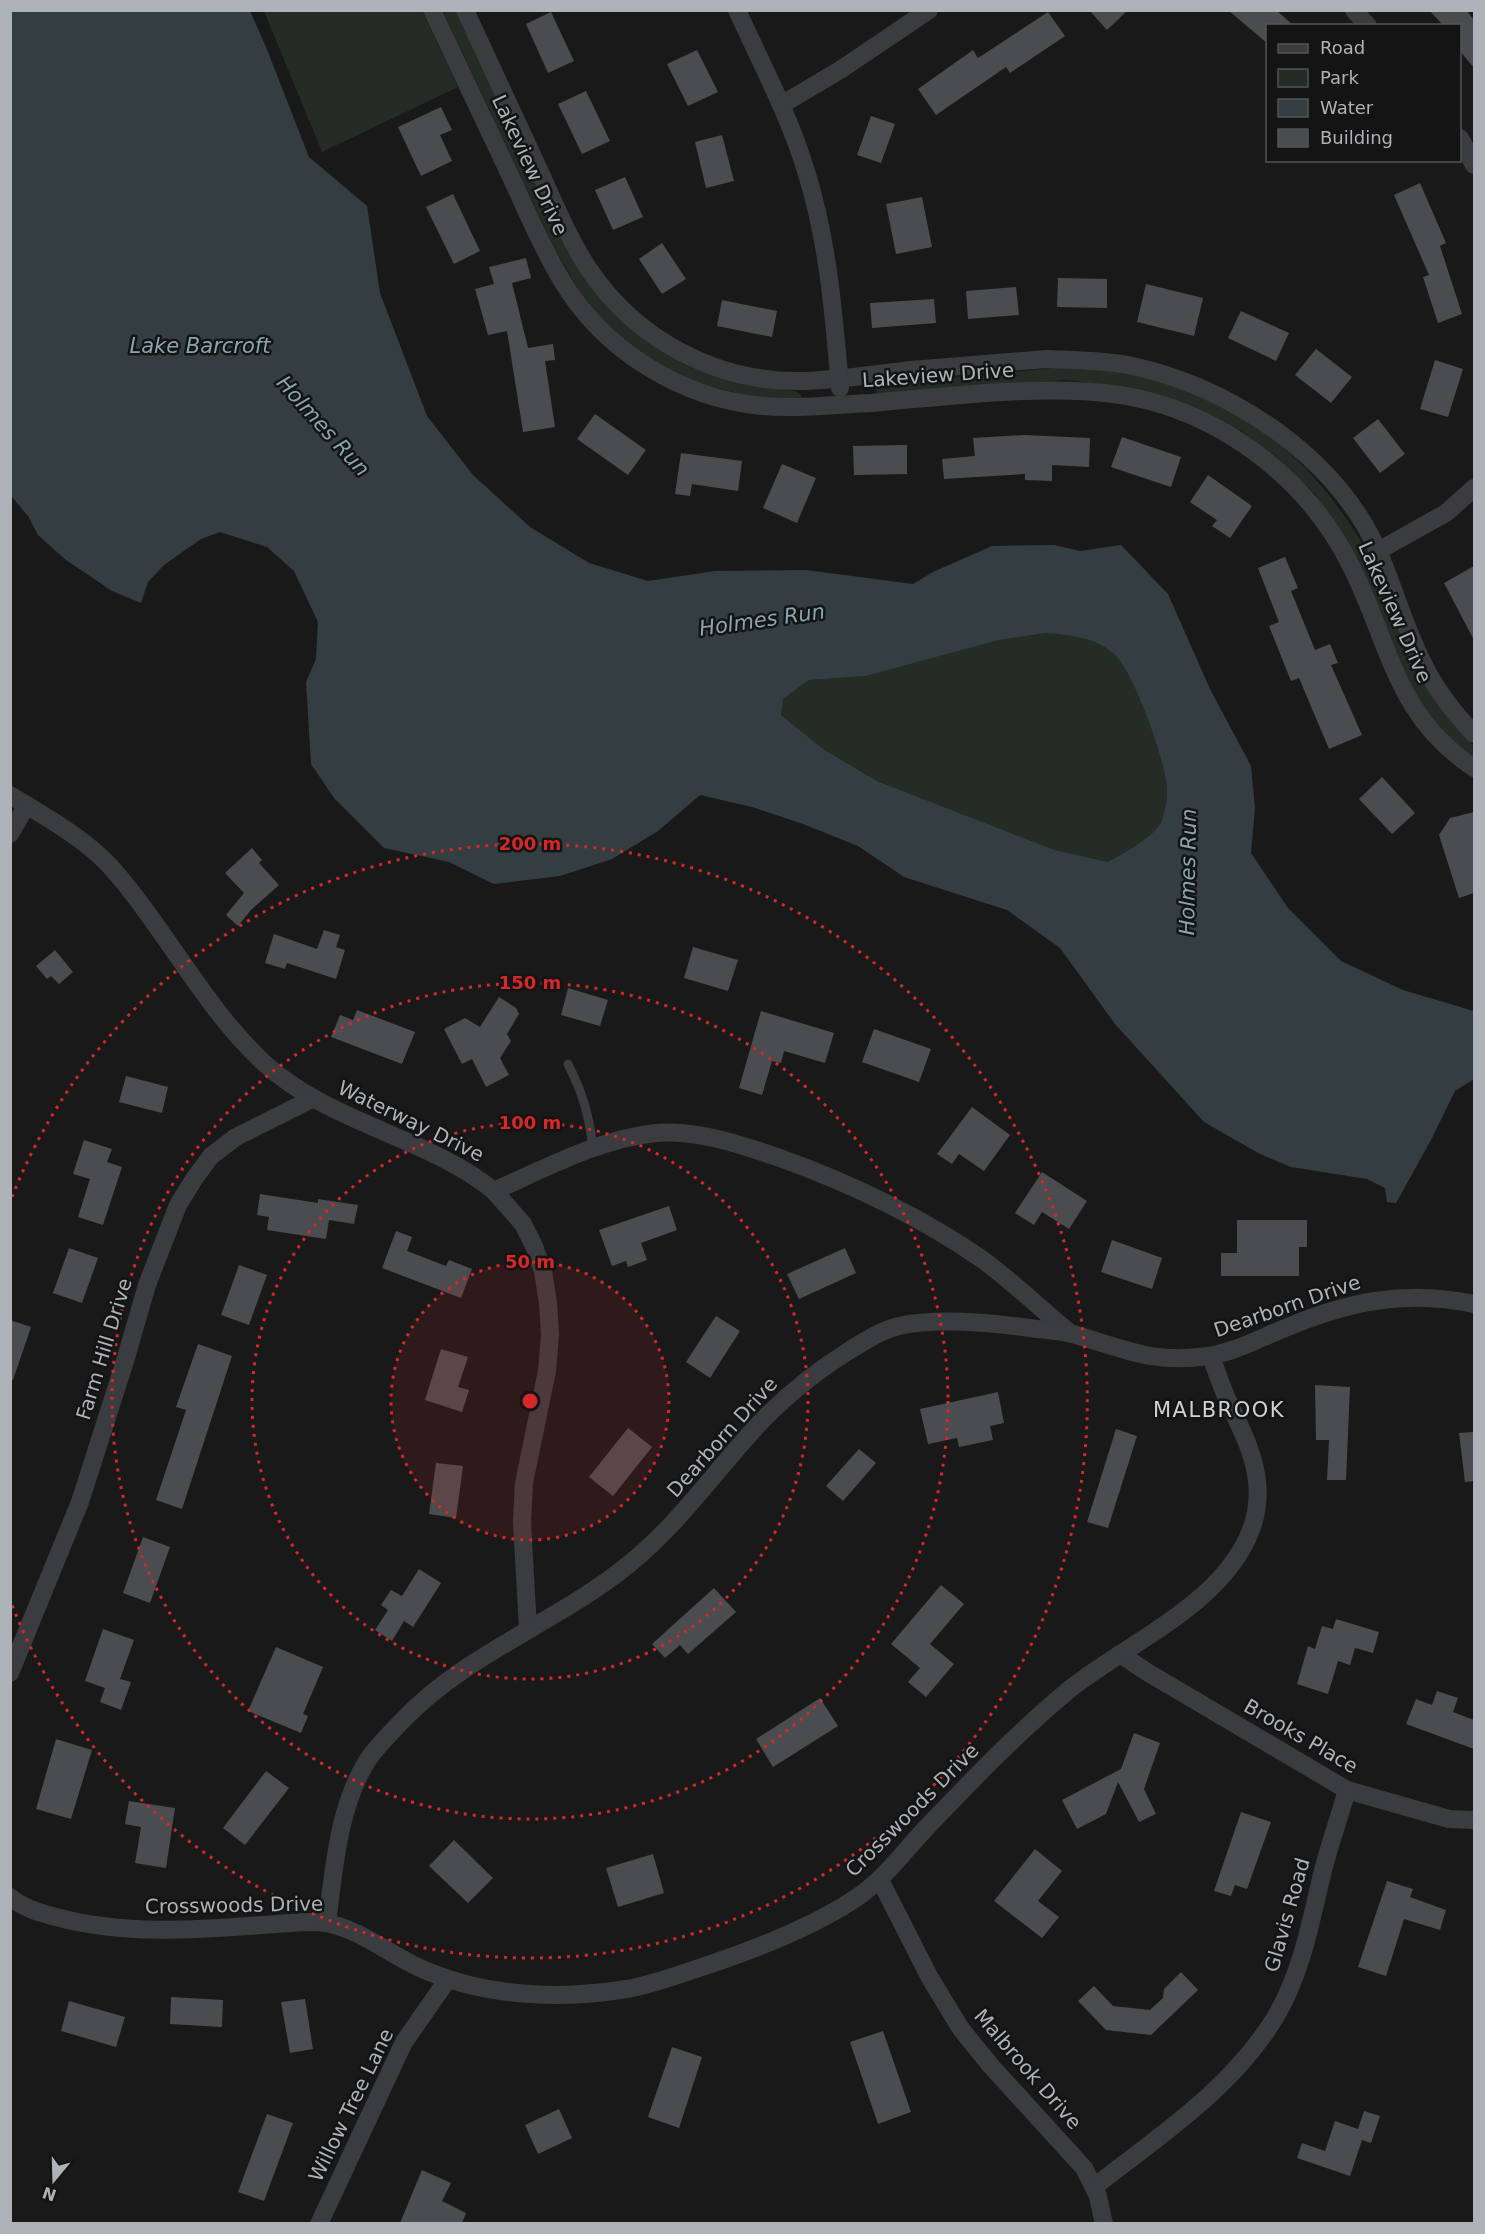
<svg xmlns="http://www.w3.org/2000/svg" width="1485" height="2234" font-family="'DejaVu Sans',sans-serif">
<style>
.green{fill:#252c25}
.water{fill:#343e42;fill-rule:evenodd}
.building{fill:#4b4c4f}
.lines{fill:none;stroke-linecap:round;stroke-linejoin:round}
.service{stroke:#3a3c3f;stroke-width:9}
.minor{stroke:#3a3c3f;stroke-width:18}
.ring{fill:none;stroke:#d62828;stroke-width:3;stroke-dasharray:3 6}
.labels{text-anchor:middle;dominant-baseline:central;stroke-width:5;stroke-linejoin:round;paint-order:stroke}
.street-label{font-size:20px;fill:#adb3b8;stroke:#141415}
.water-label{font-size:21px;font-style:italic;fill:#88a5af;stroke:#141415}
.neighbourhood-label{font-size:21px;letter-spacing:1.5px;fill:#cdd1d5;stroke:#141415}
.centre{fill:#d62828;stroke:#141415;stroke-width:3}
.ring-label{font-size:18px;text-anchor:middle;font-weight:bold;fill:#d62828;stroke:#141415;stroke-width:5;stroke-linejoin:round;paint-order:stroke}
</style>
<rect width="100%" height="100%" fill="#19191a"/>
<g class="green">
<path d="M264,11h158l36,76 -136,65z"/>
<path d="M443,11h13l137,278c60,71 111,93 202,102l6,4v4l-24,5 -77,-21 -35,-15 -32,-21 -35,-31 -19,-26 -24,-41z"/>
<path d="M1053,368c26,0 53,1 78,6 62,12 128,47 172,92 27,27 49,59 68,92l63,141 25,32 15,15v14l-17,-14 -34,-39 -21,-41 -61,-134 -27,-39 -41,-39 -33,-24 -45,-23 -73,-20 -56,-7 -86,5 -102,11 -2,-3 1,-6 4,-2z"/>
<path d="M1046,633c24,2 48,3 68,21 19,16 55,115 53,140 0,8 -3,19 -5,26 -6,16 -40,34 -54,42l-53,-12 -178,-69 -54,-32 -42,-34 2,-16 26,-19 57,-4 133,-36z"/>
</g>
<path class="water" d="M11,10l239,1 16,36 43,110 58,49 13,87 47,123 46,59 57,52 59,36 59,18 67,-10 91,-1 107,14 20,-12 59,-26 62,-1 26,6 41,-6 47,49 42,95 41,77 4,42 -4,45 37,55 53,53 62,29 71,21v68l-19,12 -24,49 -35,63 -9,-1 -2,-14 -18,-9 -76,-12 -31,-13 -56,-32 -89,-98 -55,-76 -53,-38 -103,-33 -46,-31 -55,-22 -51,-17 -52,-12 -42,36 -46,28 -52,17 -66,8 -45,-22 -65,-14 -50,-50 -23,-34 -5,-82 10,-23 2,-37 -24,-51 -27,-24 -47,-15 -19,7 -37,26 -16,17 -7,21 -29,-12 -46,-31 -28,-25 -10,-19 -17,-20 -1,-149 2,-22 -2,-4zM1046,633c24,2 49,4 68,21 19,16 55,115 53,140 0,8 -3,19 -5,26 -6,16 -40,34 -54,42l-53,-12 -178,-69 -54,-32 -42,-34 2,-16 26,-19 57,-4 133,-36z"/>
<g class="building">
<path d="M1089,10h39l-21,20z"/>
<path d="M1228,10h48l18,16h-26v18z"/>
<path d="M1429,10h37l8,10v48l-14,-17v-25h-16z"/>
<path d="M551,12l23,49 -26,12 -22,-49z"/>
<path d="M1048,12l17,24 -55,37 -4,-6 -70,48 -18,-26 55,-39 5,8z"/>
<path d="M697,50l21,42 -30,14 -21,-42z"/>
<path d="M586,91l24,50 -28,13 -24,-50z"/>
<path d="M441,107l11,23 -12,5 12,26 -31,15 -23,-49z"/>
<path d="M871,116l24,8 -14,39 -24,-8z"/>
<path d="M722,135l12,46 -28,7 -11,-46z"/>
<path d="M625,177l18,40 -30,13 -18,-40z"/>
<path d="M1420,183l26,60 -6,3 22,68 -24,9 -15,-46 6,-2 -35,-80z"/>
<path d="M453,194l27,57 -26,13 -28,-57z"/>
<path d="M922,197l10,50 -36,7 -10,-50z"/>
<path d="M662,243l24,36 -24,15 -23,-35z"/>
<path d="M526,258l5,20 -19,5 16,65 25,-4 2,16 -10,1 10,66 -32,5 -16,-101 -19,4 -13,-46 19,-5 -5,-17z"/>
<path d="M1058,278l49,1v29l-50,-1z"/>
<path d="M1146,284l57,14 -9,38 -57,-14z"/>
<path d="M1016,287l3,28 -51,4 -2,-28z"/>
<path d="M934,299l2,24 -64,5 -2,-25z"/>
<path d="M722,300l55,11 -5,26 -55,-11z"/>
<path d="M1241,311l48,22 -13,28 -48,-23z"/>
<path d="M1316,349l36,28 -21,26 -36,-28z"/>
<path d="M1435,360l28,9 -15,48 -28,-8z"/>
<path d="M595,414l51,36 -18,25 -51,-36z"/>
<path d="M1378,419l27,35 -25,19 -27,-35z"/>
<path d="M1024,435l66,3 -1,29 -37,-2v16l-27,-1v-6l-81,5 -2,-20 33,-3 -2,-18z"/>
<path d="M1122,437l59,20 -10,30 -60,-20z"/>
<path d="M907,445v29l-53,1 -1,-29z"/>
<path d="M681,453l61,8 -4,30 -46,-7 -2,12 -15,-2z"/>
<path d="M782,464l34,14 -19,45 -34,-15z"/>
<path d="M1208,475l44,31 -22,32 -18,-12 5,-6 -27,-18z"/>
<path d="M1285,557l13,31 -7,3 24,59 15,-6 8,19 -7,2 31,70 -33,14 -30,-71 -8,3 -22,-55 10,-4 -21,-54z"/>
<path d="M1474,566v74l-30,-57z"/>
<path d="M1382,777l33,36 -23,21 -33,-35z"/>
<path d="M1474,812v81l-15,5 -20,-63 11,-17z"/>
<path d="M252,848l10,12 -3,3 20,22 -28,25 -13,16 -12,-11 18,-22 -19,-20z"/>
<path d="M324,930l16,5 -4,12 9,3 -9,29 -49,-16 -2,6 -20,-6 9,-29 43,15z"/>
<path d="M693,947l45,13 -10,31 -44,-13z"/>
<path d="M55,950l18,22 -14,12 -8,-8 -4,3 -11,-13z"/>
<path d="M568,988l40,12 -8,26 -39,-11z"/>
<path d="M499,997l17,11 3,6 -12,20 4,7 -11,17 9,17 -23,12 -14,-28 -10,5 -18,-35 21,-11 15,9z"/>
<path d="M357,1010l58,22 -13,32 -71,-27 9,-22 13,5z"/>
<path d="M761,1011l73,22 -9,30 -41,-12 -3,12 -9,-2 -10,34 -23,-7z"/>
<path d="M874,1029l57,20 -12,33 -57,-20z"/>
<path d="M126,1076l42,11 -6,26 -43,-11z"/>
<path d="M972,1107l38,28 -26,36 -25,-17 -7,10 -15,-10z"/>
<path d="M84,1140l28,9 -5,13 15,5 -19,58 -25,-8 12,-38 -17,-5z"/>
<path d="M1042,1172l45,29 -18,28 -27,-17 -8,13 -19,-12z"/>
<path d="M260,1194l58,9v-4l40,6 -4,19 -25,-4 -3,19 -59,-9 2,-13 -12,-2z"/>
<path d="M669,1206l8,24 -36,13 6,17 -19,7 -2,-6 -14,5 -13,-36z"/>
<path d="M1237,1220h70v27h-8v29h-78v-23h16z"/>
<path d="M396,1231l16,6 -5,14 39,15 3,-6 23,9 -11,29 -79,-30z"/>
<path d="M1112,1240l50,18 -10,31 -51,-17z"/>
<path d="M69,1248l29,10 -16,45 -29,-10z"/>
<path d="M845,1248l11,25 -57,26 -12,-25z"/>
<path d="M239,1265l28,10 -18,50 -28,-10z"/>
<path d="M716,1316l24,15 -30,47 -24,-16z"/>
<path d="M10,1320l21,7 -18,53h-3z"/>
<path d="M198,1344l34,12 -50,153 -26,-9 30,-90 -10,-3z"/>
<path d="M441,1349l27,8 -10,30 11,3 -7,22 -37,-12z"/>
<path d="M1315,1385l35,2 -4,93h-19l2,-40h-13z"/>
<path d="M998,1392l6,31 -14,3 3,14 -34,7 -2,-9 -29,6 -8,-35z"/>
<path d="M628,1428l24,19 -39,49 -24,-19z"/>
<path d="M1116,1429l21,7 -29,92 -21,-6z"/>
<path d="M1474,1432v49l-9,1 -6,-49z"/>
<path d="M859,1449l17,14 -33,38 -17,-15z"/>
<path d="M436,1463l27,3 -7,52 -27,-4z"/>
<path d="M143,1537l27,10 -20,56 -27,-10z"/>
<path d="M419,1569l22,14 -28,44 -9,-6 -12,20 -17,-11 13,-20 -7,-5 10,-15 11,6z"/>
<path d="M941,1585l23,19 -34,40 24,20 -28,33 -18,-15 12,-14 -29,-24z"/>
<path d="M714,1588l22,24 -48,42 -8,-9 -15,13 -13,-14z"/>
<path d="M1336,1619l43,13 -6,21 -18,-5 -5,17 -12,-4 -10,33 -31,-10 11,-38 7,3 7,-23 11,3z"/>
<path d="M103,1629l31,11 -14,39 11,3 -10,28 -21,-8 5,-14 -20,-7z"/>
<path d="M276,1647l47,20 -20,47 5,2 -7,17 -53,-22z"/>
<path d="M1437,1691l21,7 -5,14 21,8v29l-68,-25 10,-25 16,6z"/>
<path d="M820,1698l18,28 -65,41 -17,-28z"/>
<path d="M1134,1733l26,10 -16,46 12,25 -17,8 -21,-40 -12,32 -29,15 -15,-29 59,-31z"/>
<path d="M56,1739l36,11 -21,69 -35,-10z"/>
<path d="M266,1771l23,17 -44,57 -22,-17z"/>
<path d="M129,1801l46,7 -9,60 -31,-5 6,-36 -16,-3z"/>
<path d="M1241,1812l30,10 -24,67 -12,-4 -4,11 -17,-5z"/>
<path d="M454,1840l39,38 -25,25 -39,-37z"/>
<path d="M1035,1849l27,22 -24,30 21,16 -17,21 -48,-37z"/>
<path d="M653,1854l11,39 -46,14 -12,-39z"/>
<path d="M1387,1881l26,8 -3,8 36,13 -6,20 -36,-11 -18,57 -28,-9z"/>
<path d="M1181,1972l17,18 -47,45 -45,-5 -28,-29 16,-15 19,20 37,4 13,-12 1,-9z"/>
<path d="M171,1997l52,3 -1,27 -52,-3z"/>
<path d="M305,1999l8,50 -23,4 -9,-51z"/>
<path d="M69,2001l56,16 -9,30 -55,-16z"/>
<path d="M883,2031l28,81 -33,12 -28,-82z"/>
<path d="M672,2047l30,10 -23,71 -31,-11z"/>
<path d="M559,2109l13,29 -34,16 -13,-29z"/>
<path d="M1364,2111l16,5 -9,27 -9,-3 -12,36 -53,-18 5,-15 23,8 10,-30 23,8z"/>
<path d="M267,2114l26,9 -29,78 -26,-9z"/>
<path d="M422,2170l29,13 -9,18 24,12 -4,10h-62z"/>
</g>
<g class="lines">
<path class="service" d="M568,1064c15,30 21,51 25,84"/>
<g class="minor">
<path d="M432,10c26,55 52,110 78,165 16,34 31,71 51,104 42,71 119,119 201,127 36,3 72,-1 109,-3 43,-4 86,-8 130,-11 85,-5 155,-2 230,44 52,32 94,77 121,132 39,79 43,147 122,200"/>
<path d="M465,10c23,50 46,99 69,149 17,36 32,75 54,109 48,72 129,115 215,113 36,-1 73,-7 108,-11 45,-4 91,-7 136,-11 27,1 55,1 81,6 101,21 207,90 250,186 16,36 26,75 44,110 13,28 31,51 52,73"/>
<path d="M737,10c24,53 52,105 69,161 22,70 28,144 34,217"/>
<path d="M1354,10l14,16"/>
<path d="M781,105l59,-35 89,-60"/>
<path d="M1460,138l14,27"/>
<path d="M1378,551l68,-38 28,-25"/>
<path d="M10,795c34,21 73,42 100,71 56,63 92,139 154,197 67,61 162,73 230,128 52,-23 105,-52 162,-58 41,-4 86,12 124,25 72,26 140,58 203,102 30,22 58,49 87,73"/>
<path d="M10,834l17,-29"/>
<path d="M494,1191l29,33 11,22 9,25 5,32 2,32 -3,36 -23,112 -2,39 6,107"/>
<path d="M1120,1654l27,18 200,118 102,29 25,1"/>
<path d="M10,1673l70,-171 45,-141 22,-76 31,-80 16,-26 17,-23 25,-19 78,-39"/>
<path d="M880,1880l50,98 31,51 30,37 93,102 14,28 6,28"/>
<path d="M10,1897c13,11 30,16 46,20 81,22 167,10 249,5 7,0 14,0 20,1 31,4 66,32 95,45 64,29 139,32 207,21 22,-4 42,-11 63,-18 55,-18 121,-42 169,-75 27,-19 46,-46 69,-70 45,-47 91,-95 142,-137 59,-47 152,-84 181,-159 18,-49 -3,-87 -24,-131 -6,-14 -11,-29 -16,-43"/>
<path d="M327,1923c7,-54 11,-115 40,-162 9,-14 22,-26 34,-39 65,-69 154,-98 227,-157 46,-37 80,-84 119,-128 29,-33 62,-61 100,-85 16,-10 32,-21 52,-26 41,-9 96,-3 138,3 12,1 24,2 36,5 52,15 78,30 135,22 27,-4 50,-17 75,-27 63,-27 123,-40 191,-25"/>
<path d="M1094,2187c65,-51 139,-99 182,-171 23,-39 33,-85 43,-129 7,-33 19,-65 28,-97"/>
<path d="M319,2224l85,-182 44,-63"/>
</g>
</g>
<circle cx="530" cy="1401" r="139" fill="#d62828" fill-opacity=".12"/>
<g class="ring">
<circle cx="530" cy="1401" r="139"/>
<circle cx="530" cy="1401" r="278"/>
<circle cx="530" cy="1401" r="418"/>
<path d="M12 1197A557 557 0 1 1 12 1605"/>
</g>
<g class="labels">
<g class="street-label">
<text transform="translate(530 165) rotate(65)">Lakeview Drive</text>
<text transform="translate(938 375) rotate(-4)">Lakeview Drive</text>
<text transform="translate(1395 612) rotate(66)">Lakeview Drive</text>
<text transform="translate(411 1121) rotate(26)">Waterway Drive</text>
<text transform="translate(1287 1306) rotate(-19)">Dearborn Drive</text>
<text transform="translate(104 1349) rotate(-73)">Farm Hill Drive</text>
<text transform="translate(722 1437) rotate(-48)">Dearborn Drive</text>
<text transform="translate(1301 1736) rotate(30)">Brooks Place</text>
<text transform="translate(912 1810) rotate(-45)">Crosswoods Drive</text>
<text transform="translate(234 1905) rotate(-1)">Crosswoods Drive</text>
<text transform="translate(1287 1915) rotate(-74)">Glavis Road</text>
<text transform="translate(1028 2069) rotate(49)">Malbrook Drive</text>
<text transform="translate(351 2105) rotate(-64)">Willow Tree Lane</text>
</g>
<g class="water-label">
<text x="200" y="346">Lake Barcroft</text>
<text transform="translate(323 426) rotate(48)">Holmes Run</text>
<text transform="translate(762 620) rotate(-8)">Holmes Run</text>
<text transform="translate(1188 872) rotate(-89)">Holmes Run</text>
</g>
<g class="neighbourhood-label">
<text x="1219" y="1410">MALBROOK</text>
</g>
</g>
<circle cx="530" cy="1401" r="9" class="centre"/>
<g class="ring-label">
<text x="530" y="850">200 m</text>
<text x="530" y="989">150 m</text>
<text x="530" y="1129">100 m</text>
<text x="530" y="1268">50 m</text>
</g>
<rect width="1485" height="2234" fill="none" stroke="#adb3b8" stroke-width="24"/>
<rect x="1266" y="24" width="195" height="138" fill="#141415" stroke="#515456" stroke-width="1.5"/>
<rect x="1278" y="44" width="30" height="9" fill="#3a3c3f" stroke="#515456" stroke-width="1.5"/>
<text x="1320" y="54" font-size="18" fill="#adb3b8">Road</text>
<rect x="1278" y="69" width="30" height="18" fill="#252c25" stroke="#515456" stroke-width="1.5"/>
<text x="1320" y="84" font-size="18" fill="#adb3b8">Park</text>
<rect x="1278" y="99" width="30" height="18" fill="#343e42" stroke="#515456" stroke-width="1.5"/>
<text x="1320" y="114" font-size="18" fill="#adb3b8">Water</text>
<rect x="1278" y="129" width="30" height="18" fill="#4b4c4f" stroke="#515456" stroke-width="1.5"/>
<text x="1320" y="144" font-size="18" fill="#adb3b8">Building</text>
<g transform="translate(54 2180) rotate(199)" stroke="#141415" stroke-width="4.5" paint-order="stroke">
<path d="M0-4.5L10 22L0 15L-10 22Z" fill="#adb3b8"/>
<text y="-9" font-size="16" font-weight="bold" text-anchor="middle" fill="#adb3b8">N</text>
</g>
</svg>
